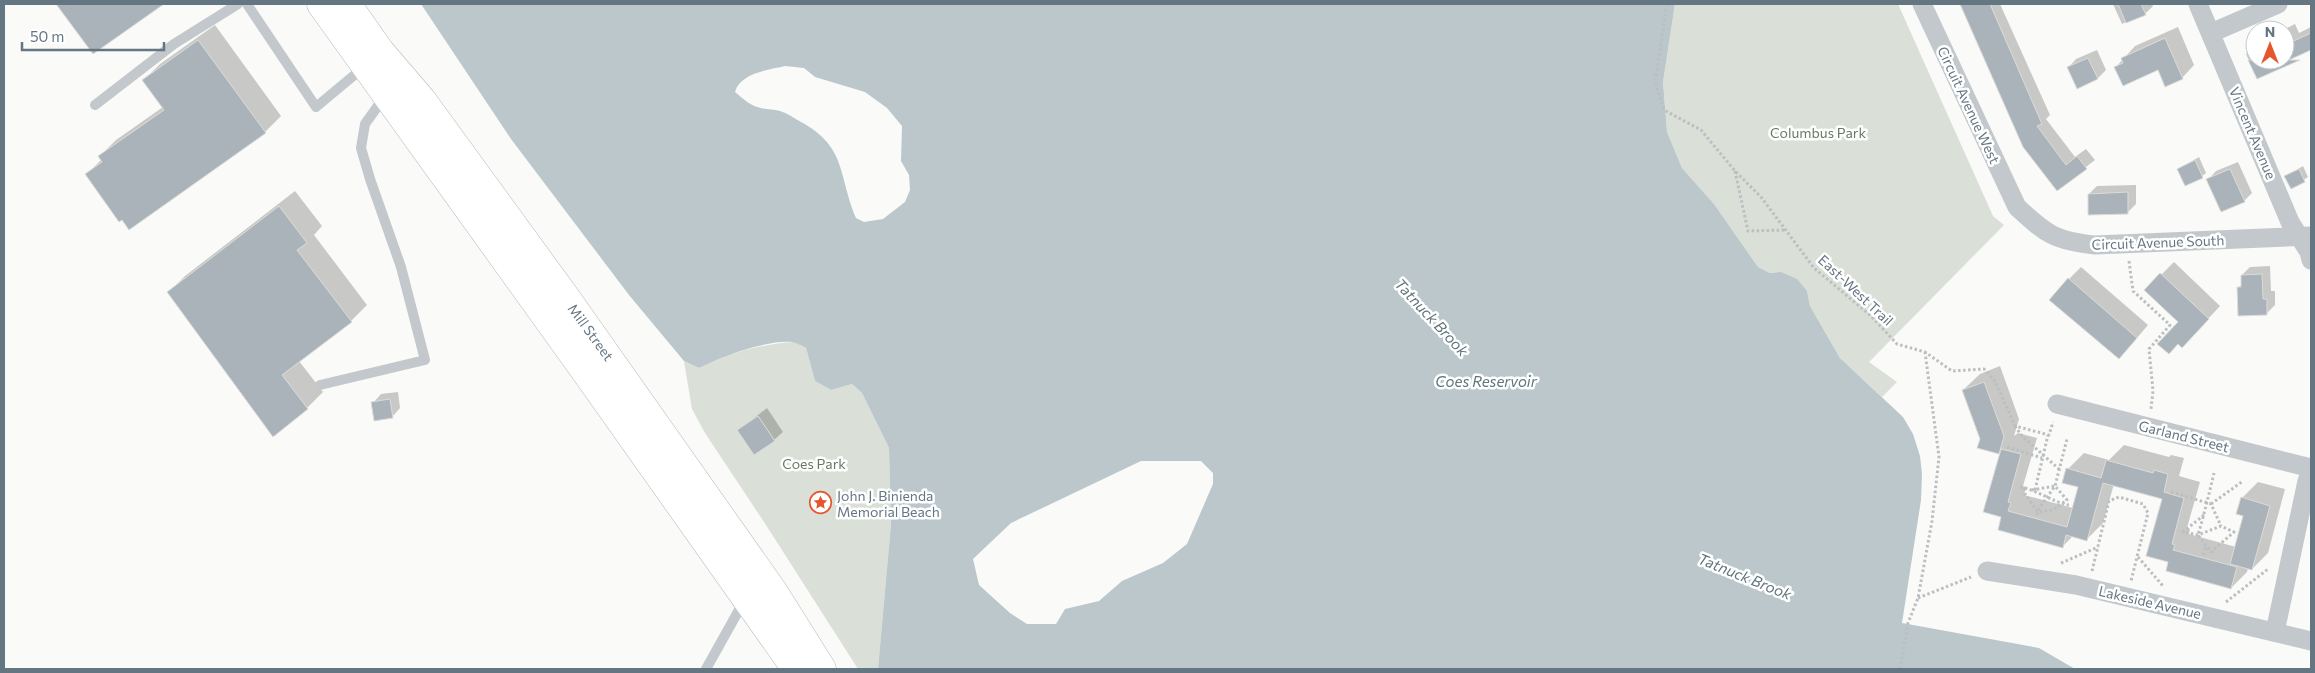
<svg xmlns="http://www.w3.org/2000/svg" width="2315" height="673" font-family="Commissioner,sans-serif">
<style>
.green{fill:#dadfd7}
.water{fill:#bbc7cb;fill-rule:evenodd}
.shadow{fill:#0003}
.building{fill:#aab3b9;stroke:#dcdcda}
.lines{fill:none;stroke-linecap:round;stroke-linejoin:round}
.secondary-casing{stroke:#b3babf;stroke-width:29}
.path{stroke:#bbbfc2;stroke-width:3;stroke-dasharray:2.5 2.5;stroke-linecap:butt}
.service{stroke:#c3c8cc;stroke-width:10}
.minor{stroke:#c3c8cc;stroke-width:19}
.secondary{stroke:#fff;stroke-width:28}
.labels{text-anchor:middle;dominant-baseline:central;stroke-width:5;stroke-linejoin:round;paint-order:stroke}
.street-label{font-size:14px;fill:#657683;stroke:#fff}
.park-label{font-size:14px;fill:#687a64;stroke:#fff}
.poi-label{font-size:14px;fill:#657683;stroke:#fff;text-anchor:start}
.water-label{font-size:15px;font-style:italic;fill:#60757c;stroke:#fff}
</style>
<rect width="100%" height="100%" fill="#fafaf8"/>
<g class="green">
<path d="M1675,4h223l95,212 11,9 -135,137 28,20 -15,15 -42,-39 -30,-52 -3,-15 -26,-19 -11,1 -12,-6 -44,-63 -32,-36 -15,-36 -4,-50z"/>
<path d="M794,342l12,6 9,33 16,9 21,-6 10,9 27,55 2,76 -13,145h-20l-92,-144 -61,-92 -13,-24 -8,-48 15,7c29,-15 62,-24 95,-26z"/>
</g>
<path class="water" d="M421,4h1254l-12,78 4,50 15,36 32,36 44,63 12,6 11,-1 16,7 10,12 3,15 30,52 63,59 10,17 7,22 2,18 -1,26 -19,123 137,25 36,21h-1197l13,-145 -2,-76 -27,-55 -10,-9 -21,6 -16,-9 -9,-33c-4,-2 -9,-5 -14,-6 -26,-2 -70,14 -93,26l-15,-7 -55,-66 -118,-156zM785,66l19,2 11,9 50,15 22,16 15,18 -1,35 8,14 1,15 -5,12 -22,17 -19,3 -8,-4c-18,-43 -9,-71 -55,-96 -7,-4 -14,-9 -21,-11 -6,-2 -13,-1 -19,-3 -10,-2 -18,-9 -26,-16 5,-19 33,-22 50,-26zM1141,461h60l12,12v11l-26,60 -24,19 -41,18 -23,20 -34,8 -9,15h-29l-17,-11 -31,-28 -6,-26 38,-36z"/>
<g class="shadow">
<path d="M58,4h104l-69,49z"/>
<path d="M1960,4h40l50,111 -4,4 29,38 11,-8 9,11 -38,29 -66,-115z"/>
<path d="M2113,4h39l1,2 -8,8 -23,10z"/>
<path d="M2295,24l4,9 12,-6v26l-1,-4 -53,29 -11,-24 9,-9v15h30v-30h-2z"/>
<path d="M215,25l66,91 -16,16 -178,42 15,-15 -2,-3 16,-16 47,-33 -19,-27 16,-16z"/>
<path d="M2178,27l16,38 -12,13 -24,-9 -42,-2 19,-21z"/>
<path d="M2097,50l9,20 -8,8 -30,-10 8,-9z"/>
<path d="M2199,157l7,16 -4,3 -23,-7z"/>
<path d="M2238,162l14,31 -8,8 -36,-21 8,-9z"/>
<path d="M2303,166l5,11 -16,10 -6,-11z"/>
<path d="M2136,185v19l-8,8 -39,-18 8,-8z"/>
<path d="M295,191l27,35 -8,9 53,70 -16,16 -52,40 24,31 -16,16 -138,-116 16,-16z"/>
<path d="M2174,262l46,44 -26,28 -16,9 1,-21 -33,-32z"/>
<path d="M2270,266l1,25h4v14l-8,8 -28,-26 3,-3v-9l8,-8z"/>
<path d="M2081,267l67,58 -17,20 -62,-66z"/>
<path d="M2000,366l19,53 -5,17 4,-3 19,5 -14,48 3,1 -2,8 49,13 7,-22 -12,-17 16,-16 25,7 15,-15 45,12 2,-2 13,3 -5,18 21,6 -13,46 3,1 -1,5 47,13 9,-32 -3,-17 16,-16 27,7 -17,64 -16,16 -4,-1 -1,4 -16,16 -61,-27 -7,-63 -49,-14 -11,39 -16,16 -14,-3 -11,11 -59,-31 -1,-67 -4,4 -17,-14 -18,-49 17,-16z"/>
<path d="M398,392l2,16 -8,9 -19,-14 8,-9z"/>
<path d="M767,408l16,24 -9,8 -35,-10z"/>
</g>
<g class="building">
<path d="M56,4h108l-71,50z"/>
<path d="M1960,4h30l52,120 -5,2 29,39 11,-9 10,13 -30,22 -34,-44z"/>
<path d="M2118,4h23l5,11 -20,8z"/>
<path d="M2311,33v17l-22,10h11l-43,19 -9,-19h37v-15z"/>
<path d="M2165,38l18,41 -18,8 -7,-17 -35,16 -9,-19 9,-4 -2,-5z"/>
<path d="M198,40l68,93 -137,97 -7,-10 -3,2 -34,-48 17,-12 -4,-6 66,-46 -22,-30z"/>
<path d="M2088,58l10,21 -21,10 -10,-22z"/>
<path d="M2195,160l8,18 -18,8 -8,-17z"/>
<path d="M2230,169l15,33 -24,10 -15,-33z"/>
<path d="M2299,169l6,13 -14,7 -7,-13z"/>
<path d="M2128,192v22l-40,1v-21z"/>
<path d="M279,206l28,37 -10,7 55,72 -70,53 26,34 -35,28 -106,-145z"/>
<path d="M2160,273l49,46 -27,29 -4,-4 -9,10 -12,-10 21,-22 -34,-32z"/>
<path d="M2262,274l1,25h4v16l-29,1 -1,-29h4v-12z"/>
<path d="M2068,278l69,60 -18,21 -70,-59z"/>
<path d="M1984,382l20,54 -5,18 -22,-6 3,-9 -18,-49z"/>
<path d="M390,399l3,19 -19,3 -3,-19z"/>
<path d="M758,416l17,25 -21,14 -17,-25z"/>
<path d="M2001,449l20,5 -13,48 3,1 -3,8 59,16 11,-40 -16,-4 4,-15 35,10 5,-18 47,13 1,-3 14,4 -4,18 20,6 -12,46 3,1 -2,5 64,17 -6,22 -65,-18 2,-9 -22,-6 16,-57 -59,-16 -16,58 -21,-6 -3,13 -65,-18 3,-13 -18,-5z"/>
<path d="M2241,497l29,9 -18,64 -22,-6 13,-48 -7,-2z"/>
</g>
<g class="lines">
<defs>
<g id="secondary">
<path d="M321,4l264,367 211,298"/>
<path d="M347,4l33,47 42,49 145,199 206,292 49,78"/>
</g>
</defs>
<use href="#secondary" class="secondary-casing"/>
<g class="path">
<path d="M1667,4l-12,78 9,28 37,20 34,41 26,26 53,71 57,48 26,28 28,8 27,19 32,-2 11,12 20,45 34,9 4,-13"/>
<path d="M1735,171l13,60 37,-1"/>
<path d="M2129,261l4,30 37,34 -21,24 4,42 -2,18"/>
<path d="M2015,426l7,10 38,34"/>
<path d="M2007,447l35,11"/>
<path d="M2020,487c18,3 34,16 49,18"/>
<path d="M2024,488l1,6 13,18 15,-2 14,-10 -12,-14 -23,4"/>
<path d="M2035,490l13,-55"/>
<path d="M2171,492l40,12 10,22"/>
<path d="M2211,504l32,-23"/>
<path d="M2037,515l1,-5 17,-24 12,-47"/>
<path d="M2204,515l-21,17 15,3 23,-9 13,6 -23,20 -13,-17c6,-20 11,-41 16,-62"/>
<path d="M2203,555l3,-9"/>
<path d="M2138,557l25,29"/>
<path d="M2061,563l37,-16"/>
<path d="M2092,571l17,-70 10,-4 24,7 5,9 -17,68"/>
<path d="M1918,598l53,-21"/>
<path d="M2226,602l42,-33"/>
<path d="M1900,669l8,-46 10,-25 14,-77 7,-64 -14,-105"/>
</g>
<g class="service">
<path d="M247,4l69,103 48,-40"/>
<path d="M95,105l79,-61 64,-40"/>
<path d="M320,385l105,-25 -24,-93 -31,-88 -9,-31 4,-24 20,-28"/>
<path d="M706,669l38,-68"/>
</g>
<g class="minor">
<path d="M1922,4l95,203c29,27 38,34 78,38l216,-9"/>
<path d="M2198,4l92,218 19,30 2,8"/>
<path d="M2211,33l67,-29"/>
<path d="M2057,404l254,64"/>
<path d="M1987,571l89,14 235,56"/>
<path d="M2275,632l32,-151 4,-7"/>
</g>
<use href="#secondary" class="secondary"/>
</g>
<defs>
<symbol id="sight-ring" viewBox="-11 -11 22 22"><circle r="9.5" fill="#fff" stroke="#e4572e" stroke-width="1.5"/><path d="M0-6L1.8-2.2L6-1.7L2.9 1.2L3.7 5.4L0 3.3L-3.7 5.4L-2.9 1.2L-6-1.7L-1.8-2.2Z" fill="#e4572e"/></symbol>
</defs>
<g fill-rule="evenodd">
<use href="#sight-ring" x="808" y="490" width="25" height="25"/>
</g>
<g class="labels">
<g class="street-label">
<text transform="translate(1969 105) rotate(65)">Circuit Avenue West</text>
<text transform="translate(2253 133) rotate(67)">Vincent Avenue</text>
<text transform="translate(2158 242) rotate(-2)">Circuit Avenue South</text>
<text transform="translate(1856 290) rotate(43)">East-West Trail</text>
<text transform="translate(591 332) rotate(54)">Mill Street</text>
<text transform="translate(2184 436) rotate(14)">Garland Street</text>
<text transform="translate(2150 602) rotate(13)">Lakeside Avenue</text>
</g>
<g class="park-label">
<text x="1818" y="132">Columbus Park</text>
<text x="814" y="463">Coes Park</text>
</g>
<g class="poi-label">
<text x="837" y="495">John J. Binienda<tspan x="837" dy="16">Memorial Beach</tspan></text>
</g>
<g class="water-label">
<text transform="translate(1432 317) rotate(47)">Tatnuck Brook</text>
<text x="1486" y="381">Coes Reservoir</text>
<text transform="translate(1745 576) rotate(22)">Tatnuck Brook</text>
</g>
</g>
<rect width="2315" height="673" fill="none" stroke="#657683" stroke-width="10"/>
<g transform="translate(2270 45)"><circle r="24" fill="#ffffff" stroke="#c1c8cd"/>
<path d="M0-4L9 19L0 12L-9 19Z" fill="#e4572e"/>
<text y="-8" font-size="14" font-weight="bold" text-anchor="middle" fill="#657683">N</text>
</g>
<path d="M22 42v8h142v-8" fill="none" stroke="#657683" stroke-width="2.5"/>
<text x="30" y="42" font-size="15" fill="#657683" stroke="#ffffff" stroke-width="4" paint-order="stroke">50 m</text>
</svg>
